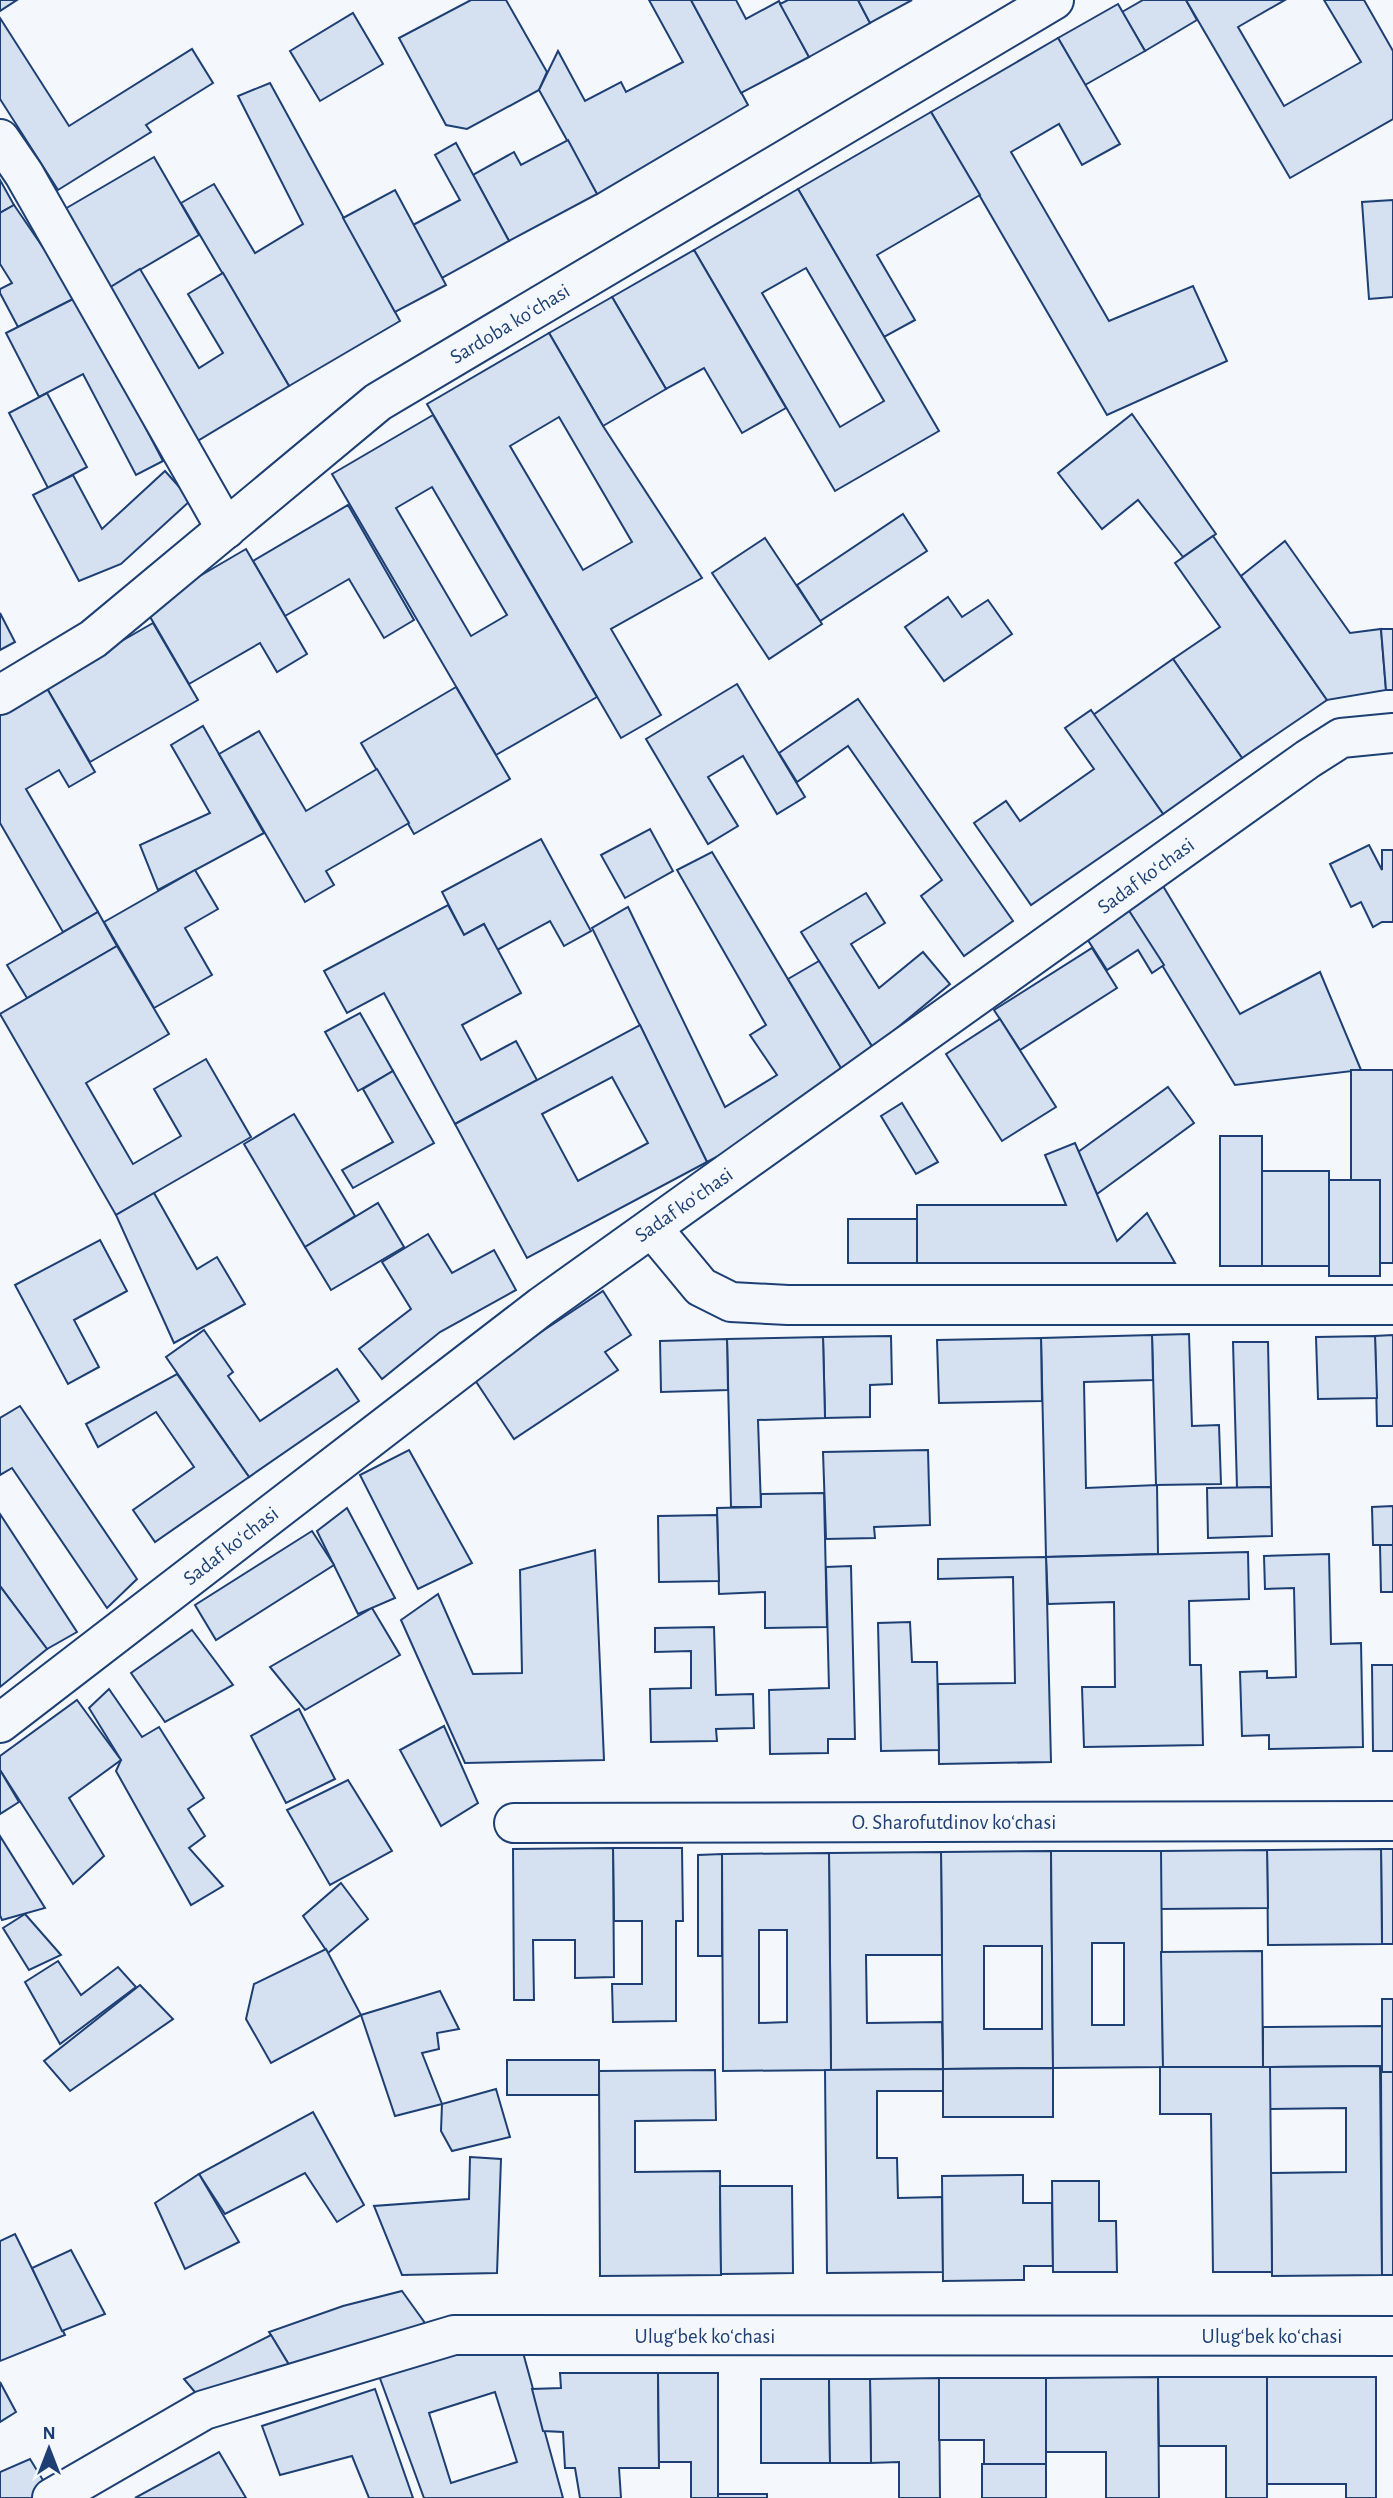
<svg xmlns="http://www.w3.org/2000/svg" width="1393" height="2498" font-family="'Alegreya Sans',sans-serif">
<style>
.building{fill:#d5e0f0;stroke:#1d3f73;stroke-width:2;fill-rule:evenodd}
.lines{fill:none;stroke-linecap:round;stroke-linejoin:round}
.minor-casing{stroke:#1d3f73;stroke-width:42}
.minor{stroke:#f4f7fb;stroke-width:38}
.labels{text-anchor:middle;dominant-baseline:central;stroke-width:5;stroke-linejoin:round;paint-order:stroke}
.street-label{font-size:21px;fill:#1d3f73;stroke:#f4f7fb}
</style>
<rect width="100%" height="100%" fill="#f4f7fb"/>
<g class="building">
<path d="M0,0h17l-17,11z"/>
<path d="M471,0h35l41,72 -8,18 -72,39 -21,-4 -47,-87z"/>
<path d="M649,0h42l57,105 -151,89 -58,-104 19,-39 27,50 36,-19 5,10 57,-30z"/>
<path d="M691,0h45l10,19 33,-18 30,56 -68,36z"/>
<path d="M788,0h70l12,23 -61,34 -29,-53z"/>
<path d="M858,0h54l-42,23z"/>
<path d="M1143,0h43l11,20 -52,31 -23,-39z"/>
<path d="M1186,0h99l-47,27 46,79 77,-44 -37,-62h40l29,51v68l-103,59z"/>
<path d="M1118,4l27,47 -60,34 -27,-47z"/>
<path d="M353,13l30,51 -63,37 -30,-50z"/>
<path d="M0,18l69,108 123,-77 21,34 -67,42 5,7 -93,58 -58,-91z"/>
<path d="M1058,38l62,106 -38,21 -23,-41 -48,28 98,169 84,-35 34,75 -120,54 -176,-303z"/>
<path d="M270,83l130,238 -111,65 -108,-183 33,-19 41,69 48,-29 -65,-128z"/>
<path d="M931,112l49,83 -103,60 38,65 -31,17 -86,-148z"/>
<path d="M568,140l29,54 -88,47 -36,-66 41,-23 7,13z"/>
<path d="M456,143l53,98 -67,37 -29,-53 47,-25 -25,-45z"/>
<path d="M154,157l45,78 -95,56 -46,-78z"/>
<path d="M0,180l14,25 -14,8z"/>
<path d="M798,189l141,242 -104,60 -141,-241zM806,268l78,133 -44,26 -78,-134z"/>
<path d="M395,190l51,95 -51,27 -52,-94z"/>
<path d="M1393,200v97l-24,2 -7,-97z"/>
<path d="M14,205l63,92 -59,30 -18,-34v-4l12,-6 -12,-19v-51z"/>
<path d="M694,250l92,158 -44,25 -38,-65 -38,21 -54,-92z"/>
<path d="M140,269l59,99 24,-15 -35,-59 35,-21 66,113 -95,57 -90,-152z"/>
<path d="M77,297l86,164 -27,14 -53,-101 -44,23 -33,-64z"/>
<path d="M612,297l54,92 -63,37 -54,-93z"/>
<path d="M549,333l54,93 99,152 -91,51 50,86 -40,23 -194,-334zM559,417l73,125 -49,28 -73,-124z"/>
<path d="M47,393l40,74 -39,21 -39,-75z"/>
<path d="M1132,414l84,120 -33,23 -45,-57 -36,29 -44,-56z"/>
<path d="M433,415l164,282 -101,58 -164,-281zM432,487l75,128 -36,21 -75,-128z"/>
<path d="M165,471l26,29 -70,64 -42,17 -46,-86 40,-20 29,54z"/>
<path d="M348,505l66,115 -30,18 -35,-59 -64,37 -32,-55z"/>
<path d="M903,514l24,37 -107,70 -23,-36z"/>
<path d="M1213,536l114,164 -85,58 -69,-99 47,-32 -45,-64z"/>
<path d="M765,538l57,86 -53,35 -57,-86z"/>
<path d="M1285,541l65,92 31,-4 5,61 -59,10 -86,-124z"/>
<path d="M246,549l61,105 -30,18 -17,-29 -71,41 -44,-76z"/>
<path d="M948,597l14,20 26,-17 24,34 -68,47 -39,-54z"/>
<path d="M0,613l15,29 -15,8z"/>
<path d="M153,623l45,77 -108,62 -45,-77z"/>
<path d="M1381,629h12v61h-7z"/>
<path d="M1173,659l69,99 -79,56 -70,-99z"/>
<path d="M737,684l68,113 -28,17 -34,-58 -35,21 30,49 -30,18 -62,-105z"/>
<path d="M45,685l50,87 -26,15 -10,-17 -33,19 72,123 -35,20 -63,-109v-112z"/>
<path d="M456,687l54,92 -96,55 -53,-91z"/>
<path d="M858,699l155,222 -49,35 -43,-60 21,-16 -94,-134 -51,36 -18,-29z"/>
<path d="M1091,710l72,104 -132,91 -57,-82 32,-22 14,20 74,-52 -29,-41z"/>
<path d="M203,726l61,107 -106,57 -18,-45 70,-32 -39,-68z"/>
<path d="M259,731l47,80 71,-42 32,54 -83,48 8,14 -29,17 -86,-148z"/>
<path d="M650,829l23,42 -48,27 -24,-43z"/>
<path d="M541,839l50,92 -27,15 -14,-25 -53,29 -13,-26 -20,11 -22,-43z"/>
<path d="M1369,845l13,25v-20h11v72h-11l-9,5 -12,-25 -10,5 -21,-43z"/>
<path d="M712,852l132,221 -93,66 -44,23 -115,-234 36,-21 97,200 52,-32 -27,-40 16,-10 -89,-155z"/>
<path d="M195,870l23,39 -33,19 27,47 -58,33 -50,-86z"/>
<path d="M1163,886l77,128 80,-42 41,98 -126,15 -109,-179z"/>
<path d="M866,893l19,30 -34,21 28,44 44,-36 27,32 -77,64 -72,-116z"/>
<path d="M448,905l16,30 20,-11 37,69 -59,32 19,35 35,-19 21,39 -82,44 -71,-131 -37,20 -23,-42z"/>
<path d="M1126,906l38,59 -12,8 -14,-23 -31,20 -23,-36z"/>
<path d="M98,912l19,34 -90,52 -20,-33z"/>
<path d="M117,946l52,88 -83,49 47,81 48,-28 -27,-47 52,-30 45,78 -135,78 -116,-201z"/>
<path d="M1092,948l25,40 -97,62 -26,-40z"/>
<path d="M819,961l54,87 -29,25 -56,-94z"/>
<path d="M360,1013l33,58 -35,20 -33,-59z"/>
<path d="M1000,1019l56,88 -54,34 -56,-87z"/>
<path d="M640,1025l67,137 -180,96 -72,-134zM612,1077l36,66 -70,38 -36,-67z"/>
<path d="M1351,1070h42v193h-13v-83h-29z"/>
<path d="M393,1071l41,72 -81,45 -11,-18 51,-28 -30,-53z"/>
<path d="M1168,1087l26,36 -97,71 -19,-42z"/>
<path d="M902,1103l36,59 -22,12 -35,-58z"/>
<path d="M294,1114l61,102 -50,31 -61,-103z"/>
<rect x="1220" y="1136" width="42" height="130"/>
<path d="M1075,1143l42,98 30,-28 28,50h-258v-58h149l-21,-50z"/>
<rect x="1262" y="1171" width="67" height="95"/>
<rect x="1329" y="1180" width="51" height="96"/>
<path d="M154,1193l43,76 20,-12 28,47 -71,39 -58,-128z"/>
<path d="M378,1203l26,44 -73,43 -26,-43z"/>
<rect x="848" y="1219" width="69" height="44"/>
<path d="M428,1234l24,39 42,-23 22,40 -76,42 -58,47 -23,-30 52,-40 -29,-47z"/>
<path d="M100,1240l27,51 -53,29 25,47 -31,17 -53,-99z"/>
<path d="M603,1291l28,44 -26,17 13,18 -104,69 -41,-62z"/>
<path d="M204,1330l29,42 -5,4 32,45 77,-52 22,32 -110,76 -83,-120z"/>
<path d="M1189,1334l3,92 27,-1 2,59 -65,1 -4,-150z"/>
<path d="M1152,1335l1,45 -69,2 2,106 71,-3 1,69 -112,3 -5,-219z"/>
<path d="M1393,1335v91h-16l-2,-90z"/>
<path d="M891,1336l1,48 -22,1v32l-45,1 -2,-81z"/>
<path d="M1375,1336l2,62 -59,1 -2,-62z"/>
<path d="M823,1337l2,81 -67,2 3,87h-30l-4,-168z"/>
<path d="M1041,1338l1,63 -103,2 -2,-63z"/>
<path d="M727,1339l1,51 -67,2 -1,-51z"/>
<path d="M1233,1342h35l3,145 -34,1z"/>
<path d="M177,1374l72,103 -94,65 -22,-32 61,-43 -38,-55 -58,35 -12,-23z"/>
<path d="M20,1406l117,173 -30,29 -95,-140 -12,7v-57z"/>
<path d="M409,1450l63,113 -54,26 -58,-114z"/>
<path d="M928,1450l2,75 -56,2 1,11 -49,1 -3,-87z"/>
<path d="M1271,1487l1,49 -64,2 -1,-50z"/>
<path d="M824,1493l3,134 -62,1v-36l-46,2 -2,-86 44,-1v-13z"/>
<path d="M1393,1506v39h-20l-1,-38z"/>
<path d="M347,1508l48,90 -37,16 -41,-83z"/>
<path d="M0,1514l77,118 -30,17 -47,-63z"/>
<path d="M717,1515l2,66 -60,1 -1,-66z"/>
<path d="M312,1531l22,34 -118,75 -21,-35z"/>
<path d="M1380,1545h13v47h-12z"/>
<path d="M595,1550l9,210 -139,3 -64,-143 37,-26 35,80 49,-1 -2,-103z"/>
<path d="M1248,1552l1,47 -60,2 1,64h11l2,80 -119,2 -2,-60h33l-1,-85 -66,2 -2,-47z"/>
<path d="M1329,1554l2,90 30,-1 2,104 -94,2v-14l-27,1 -2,-64 27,-1v7l29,-1 -2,-89 -29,1 -1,-33z"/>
<path d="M1046,1557l5,205 -112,2 -1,-80 77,-1 -2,-106 -75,2v-20z"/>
<path d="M851,1566l4,173h-27v14l-58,1 -1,-64 60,-2 -3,-121z"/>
<path d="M0,1586l47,63 -47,38z"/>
<path d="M372,1608l28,47 -95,55 -35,-43z"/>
<path d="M910,1622l2,40h25l2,88 -58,1 -3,-128z"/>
<path d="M714,1627l2,68 37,-1 1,34 -38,1 1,12 -66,1 -1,-53 41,-1v-37l-36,1v-24z"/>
<path d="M192,1630l41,55 -68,37 -34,-49z"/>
<path d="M1372,1665h21v86h-20z"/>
<path d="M109,1689l33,48 17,-10 45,71 -16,11 17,27 -16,12 34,38 -32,19 -75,-134 5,-11 -32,-52z"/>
<path d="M77,1700l44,60 -52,38 35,58 -31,28 -73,-114v-14z"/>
<path d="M299,1709l36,70 -49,24 -35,-67z"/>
<path d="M444,1726l34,77 -37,23 -41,-76z"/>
<path d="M0,1770l19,32 -19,12z"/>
<path d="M348,1780l44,71 -62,34 -43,-75z"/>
<path d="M0,1836l45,72 -43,12 -2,-5z"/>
<path d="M613,1848h69l1,73h-7v100l-63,1 -1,-38h30v-63h-28z"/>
<path d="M613,1848l1,129 -39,1v-38h-42l1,60h-20l-1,-151z"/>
<path d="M1381,1849h12v95h-11z"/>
<path d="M1381,1849l1,95 -114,1 -1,-95z"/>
<path d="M1267,1850l1,58 -107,1v-58z"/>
<path d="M1051,1851l2,217 -110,1 -2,-217zM984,1946h58v83h-58z"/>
<path d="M1051,1851h110l2,216 -110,1zM1092,1943h32v82h-32z"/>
<path d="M941,1852l1,103h-76l1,68 75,-1 1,47 -112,1 -2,-217z"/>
<path d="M829,1853l2,217 -108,1 -1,-217zM759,1930h28v92l-28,1z"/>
<path d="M722,1854v102h-24v-101z"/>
<path d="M341,1883l27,36 -40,34 -25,-37z"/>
<path d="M25,1914l36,41 -32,15 -26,-42z"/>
<path d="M326,1949l35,66 -90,48 -25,-44 8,-35z"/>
<path d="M1262,1951l1,116h-100l-2,-115z"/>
<path d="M58,1961l23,34 37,-28 18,20 -76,57 -35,-62z"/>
<path d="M140,1985l33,34 -103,72 -26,-30z"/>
<path d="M440,1991l19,38 -22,4 2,16 -17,4 20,51 -47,12 -34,-101z"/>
<rect x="1382" y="1999" width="11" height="73"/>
<path d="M1382,2026v40l-119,1v-40z"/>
<rect x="507" y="2060" width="92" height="35"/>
<path d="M1380,2066l2,209 -110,1 -1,-103 75,-1v-64l-76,1v-42z"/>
<path d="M1160,2067h110l2,205h-59l-2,-158h-51z"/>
<path d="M1053,2068v49h-110v-48z"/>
<path d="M943,2069v22h-66v67h20l1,40 44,-1 1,75 -116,1 -2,-203z"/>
<path d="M715,2070l1,50 -81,1v51l85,-1 1,104 -121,1 -1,-205z"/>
<path d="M1381,2072h12v203h-11z"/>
<path d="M496,2089l14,48 -58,14 -11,-20 1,-27z"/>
<path d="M313,2112l51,93 -27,17 -32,-49 -80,41 -26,-40z"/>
<path d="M470,2157l31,2 -4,114 -95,2 -28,-69 95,-7z"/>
<path d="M199,2174l40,68 -54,27 -30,-66z"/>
<path d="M1023,2175v28h29l1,63h-29v14l-81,1 -1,-105z"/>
<path d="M1052,2181h47v40h17l1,51h-64z"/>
<path d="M720,2186h72l1,87 -72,1z"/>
<path d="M15,2234l50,101 -65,26v-120z"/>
<path d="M71,2250l34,64 -43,17 -30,-63z"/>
<path d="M402,2291l23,32 -131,50 -25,-41 74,-26z"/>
<path d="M271,2335l23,38 -90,30 -20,-24z"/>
<path d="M519,2338l44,160h-139l-46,-125zM495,2392l22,70 -66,21 -22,-70z"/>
<path d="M560,2373h98l1,95h-40l2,30h-41l-5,-30h-10l-2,-36 -20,-1 -11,-42 29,-1z"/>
<path d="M658,2373h60v125h-27v-36h-32z"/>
<path d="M1158,2377l1,121h-53v-46h-60v-74z"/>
<path d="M1158,2377h109v121h-41v-52h-67z"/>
<path d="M1267,2377h109v121h-30v-14h-79z"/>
<path d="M939,2378l1,120h-41v-36l-28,1 -1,-84z"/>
<path d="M939,2378h107v86h-62v-24h-45z"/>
<path d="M761,2379h68l1,84h-69z"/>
<path d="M829,2379h41l1,84h-41z"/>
<path d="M0,2382l16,30 -16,10z"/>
<path d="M375,2389l38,109h-44l-17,-42 -72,19 -18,-49z"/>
<path d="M219,2452l27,46h-111z"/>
<path d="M30,2459l21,34 -10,5h-41v-26z"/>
<rect x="982" y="2464" width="64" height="34"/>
<rect x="718" y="2494" width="49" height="4"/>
</g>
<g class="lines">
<defs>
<g id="minor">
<path d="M0,139l24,35 202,355"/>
<path d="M0,695l93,-56 285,-237 676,-402"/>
<path d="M652,1228l49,59 30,15 57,3h605"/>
<path d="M0,1723l542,-417 766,-547 33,-21 52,-5"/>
<path d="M514,1823l879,-2"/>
<path d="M52,2498l152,-88 250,-75 939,1"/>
</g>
</defs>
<use href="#minor" class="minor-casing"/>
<use href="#minor" class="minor"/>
</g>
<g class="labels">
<g class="street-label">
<text transform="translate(510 324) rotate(-31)">Sardoba koʻchasi</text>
<text transform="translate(1146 876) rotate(-36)">Sadaf koʻchasi</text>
<text transform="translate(684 1205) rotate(-35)">Sadaf koʻchasi</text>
<text transform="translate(231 1546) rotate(-38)">Sadaf koʻchasi</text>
<text x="954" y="1822">O. Sharofutdinov koʻchasi</text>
<text x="705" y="2336">Ulugʻbek koʻchasi</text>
<text x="1272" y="2336">Ulugʻbek koʻchasi</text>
</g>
</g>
<g transform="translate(49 2449)" stroke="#f4f7fb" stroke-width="5" paint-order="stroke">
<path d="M0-5L12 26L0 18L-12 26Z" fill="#1d3f73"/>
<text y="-10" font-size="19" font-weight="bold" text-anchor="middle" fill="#1d3f73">N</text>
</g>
</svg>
